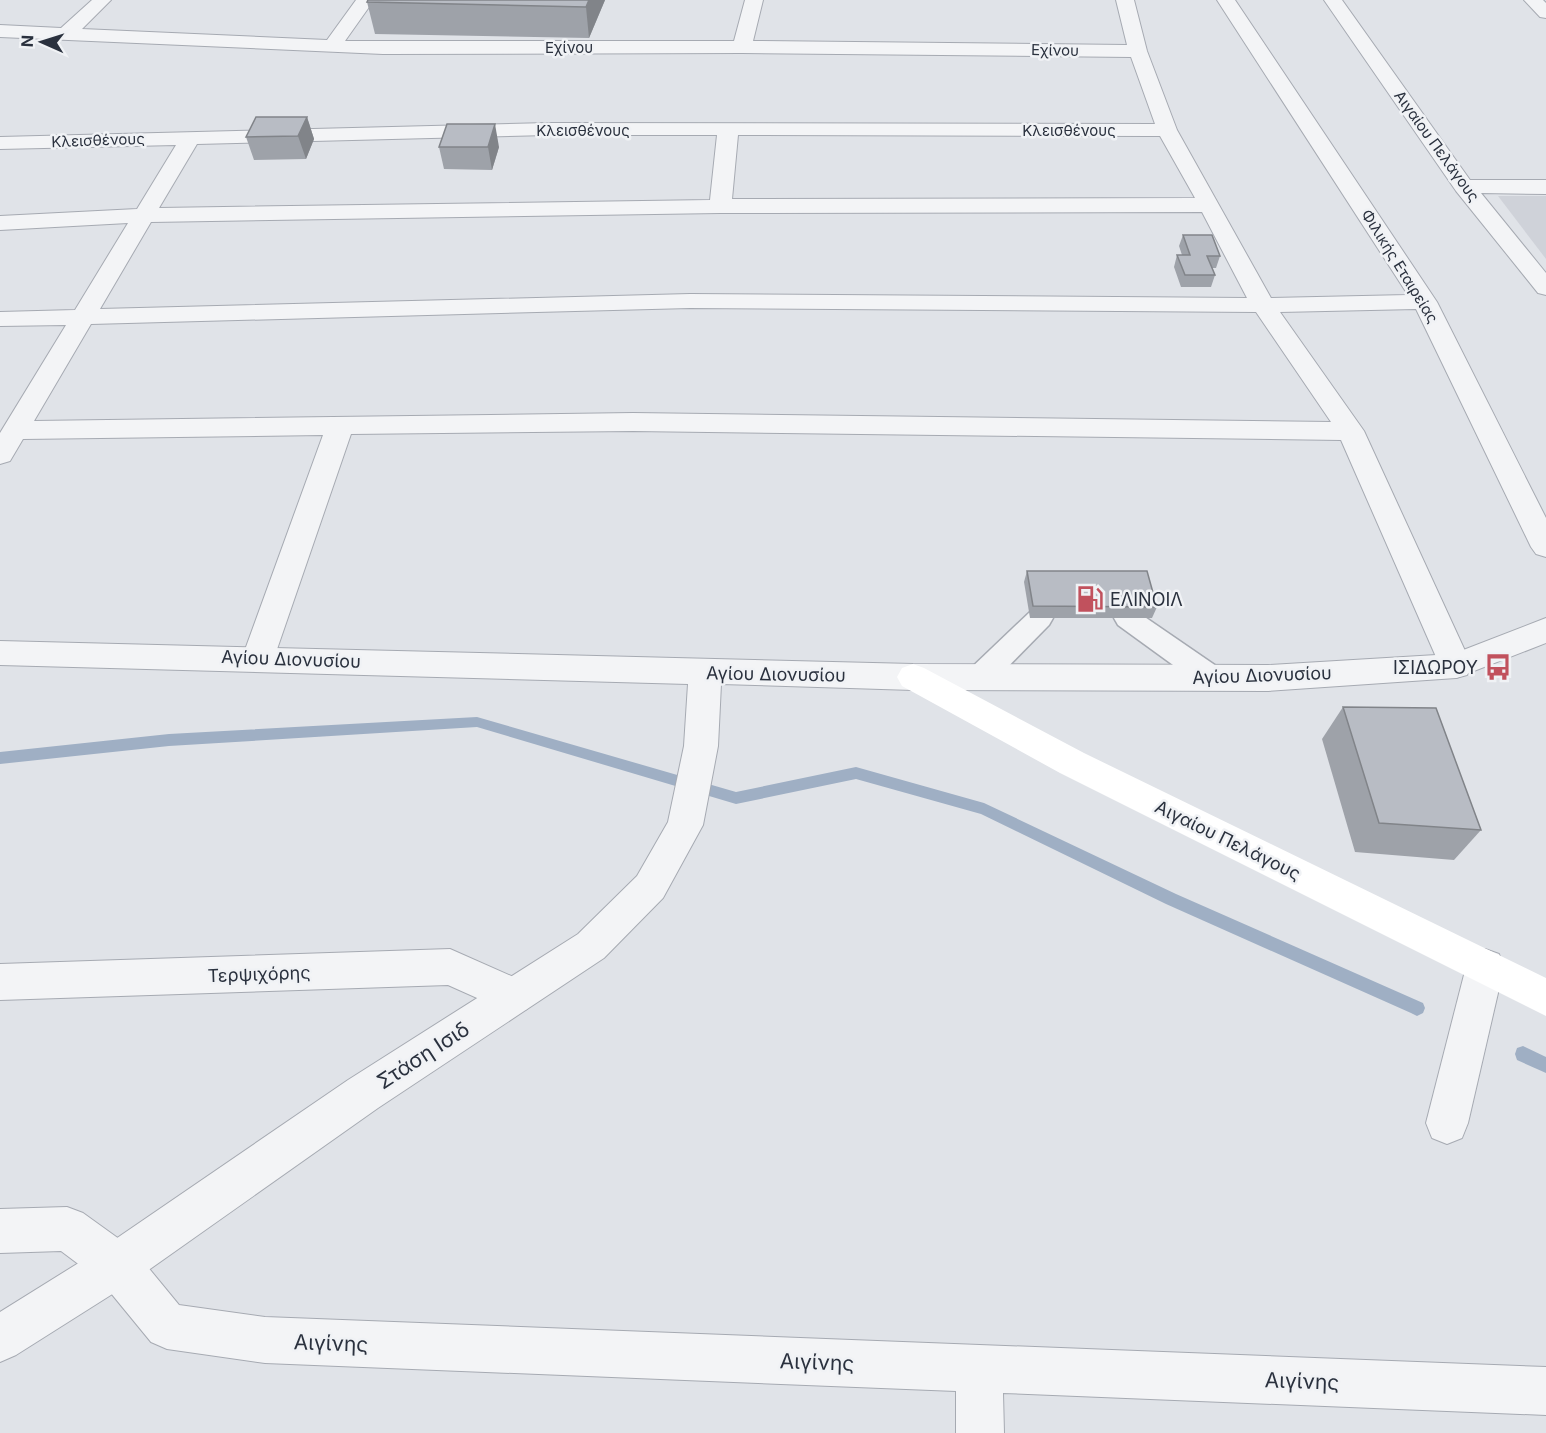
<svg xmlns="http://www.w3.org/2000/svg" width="1546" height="1433" font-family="Inter,sans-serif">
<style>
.built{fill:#cfd2d9}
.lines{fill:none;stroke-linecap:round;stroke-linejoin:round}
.stream{fill:#9fafc4;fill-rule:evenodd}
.service-casing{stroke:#a6aab2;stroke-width:3}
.minor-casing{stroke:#a6aab2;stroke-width:2}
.tertiary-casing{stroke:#a6aab2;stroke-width:2}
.service{fill:#f3f4f6;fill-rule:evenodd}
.minor{fill:#f3f4f6;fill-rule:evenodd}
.tertiary{fill:#f3f4f6;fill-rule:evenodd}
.secondary{fill:#fff;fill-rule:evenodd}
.wall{fill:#9ea2a9}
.shaded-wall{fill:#818489}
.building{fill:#b8bcc4;stroke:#818489;stroke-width:1.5}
.labels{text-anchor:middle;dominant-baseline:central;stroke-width:5;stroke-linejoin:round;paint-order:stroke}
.far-street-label{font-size:15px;fill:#2a313e;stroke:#f0f2f5}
.poi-label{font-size:18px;fill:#2a313e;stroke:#f0f2f5;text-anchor:start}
.street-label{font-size:18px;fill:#2a313e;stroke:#f0f2f5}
.near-street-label{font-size:21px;fill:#2a313e;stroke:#f0f2f5}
</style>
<rect width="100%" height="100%" fill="#e0e3e8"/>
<path class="built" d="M1498,196h48v63z"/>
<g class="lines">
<g class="stream">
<path d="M477,717l259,75 120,-25 128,36 192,91 247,109 2,5 -2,5 -6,3 -6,-3 -245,-109 -185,-90 -125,-35 -120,25 -259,-77 -308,19 -169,18v-12l169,-18z"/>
<path d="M1523,1046l23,11v16l-29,-13 -2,-6 2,-6z"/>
</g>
<defs>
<g id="service">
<path d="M1040,608l9,3 4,7 -4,7 -60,61 -10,3 -10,-3 -4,-8 4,-8 62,-59z"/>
<path d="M1127,608l9,3 86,59 4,8 -4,8 -10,3 -10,-3 -84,-61 -4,-7 4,-7z"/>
</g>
<g id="minor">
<path d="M92,0h19l-29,29 245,11 29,-40h18l-29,41h389l11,-41h18l-10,41 374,4 -11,-45h18l13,51 30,79 94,168 137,-3 -191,-295h18l202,302 109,216v39l-10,-3 -5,-7 -115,-238 -136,3 84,119 108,235 -5,9 -11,3 -11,-3 -5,-9 -99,-226 -708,-9 -282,3 -77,224 -5,9 -11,3 -11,-3 -5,-9 81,-223 -300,4 -13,22 -10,3v-31l66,-108 -66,1v-14l75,-2 53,-87 -128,7v-14l137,-7 39,-64 -176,4v-12l548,-14 607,1 -24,-67 -389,-4 -359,1 -383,-17v-12l61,3zM548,135h169l-7,65 -551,8 38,-64zM738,135l422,1 35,62 -463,1zM1202,212l45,86 -557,-4 -590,15 51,-87 569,-9zM690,308l566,4 75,110 -698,-9 -599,8 57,-97z"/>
<path d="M1324,0h18l128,180h76v14l-65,-1 65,80v22l-8,-2 -82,-102z"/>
<path d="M1524,0h19l3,3v15l-6,-1z"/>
<path d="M450,949l77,34 5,13 -5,13 -14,5 -65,-29 -448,15v-36z"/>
<path d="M1485,949l14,5 5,13 -36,156 -6,15 -15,6 -15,-6 -6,-15 40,-156 5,-13z"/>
<path d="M67,1207l16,6 50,36 46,56 86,12 1281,50v48l-543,-22 1,40h-48v-42l-691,-28 -98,-14 -16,-7 -50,-61 -40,-30 -61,2v-44z"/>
</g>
<path id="tertiary" d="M1546,618v25l-90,35 -188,13 -355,-1 -192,-6 -3,62 -15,79 -40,73 -59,60 -226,150 -245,173 -117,74 -16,7v-50l101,-63 247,-169 230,-146 59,-58 31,-54 16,-76 4,-62 -688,-19v-24l913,23 355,1 185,-11z"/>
</defs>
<use href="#service" class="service-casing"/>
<use href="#minor" class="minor-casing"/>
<use href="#tertiary" class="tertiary-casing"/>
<use href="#service" class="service"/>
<use href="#minor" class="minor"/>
<use href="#tertiary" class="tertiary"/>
<path class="secondary" d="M913,664l11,4 160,85 462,225v38l-486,-243 -158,-87 -5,-9 5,-9z"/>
</g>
<g class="wall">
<path d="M368,0h237l-16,38 -214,-4 -8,-32z"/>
<path d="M307,117l7,22 -8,20 -52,1 -8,-23z"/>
<path d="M439,147h60l-7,23 -48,-1z"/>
<path d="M1183,235l37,21 -4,12h-4l3,7 -4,12h-30l-7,-20 3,-12h5l-3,-9z"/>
<path d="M1027,571l130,36 -5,11h-122l-6,-36z"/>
<path d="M1343,707l138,123 -27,30 -99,-8 -33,-113z"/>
</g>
<g class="shaded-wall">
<path d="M589,0h16l-16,38 -3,-31z"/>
<path d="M307,117l7,22 -8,20 -8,-23z"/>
<path d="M495,124l4,23 -7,23 -4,-23z"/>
</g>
<g class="building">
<path d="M368,0h221l-3,7 -219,-5z"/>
<path d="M256,117h51l-9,19 -52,1z"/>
<path d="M447,124h48l-7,23h-49z"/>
<path d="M1183,235h29l8,21h-13l8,19h-30l-8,-20h13z"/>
<path d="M1027,571h120l10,36 -124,-1z"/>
<path d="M1343,707l93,1 45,122 -102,-7z"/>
</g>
<defs>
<symbol id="fuel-bare" viewBox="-9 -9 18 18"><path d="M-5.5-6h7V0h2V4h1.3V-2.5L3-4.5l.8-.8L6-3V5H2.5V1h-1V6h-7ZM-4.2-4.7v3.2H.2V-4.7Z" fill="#c1515d" stroke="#f0f2f5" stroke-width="2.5" paint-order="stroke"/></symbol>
<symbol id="bus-bare" viewBox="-9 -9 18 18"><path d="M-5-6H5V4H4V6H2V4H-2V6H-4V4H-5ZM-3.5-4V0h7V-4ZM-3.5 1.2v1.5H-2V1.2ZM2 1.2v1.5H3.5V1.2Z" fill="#c1515d" stroke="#f0f2f5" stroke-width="2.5" paint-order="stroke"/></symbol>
</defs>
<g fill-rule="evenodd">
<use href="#fuel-bare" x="1071" y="580" width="38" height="38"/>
<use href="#bus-bare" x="1479" y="648" width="38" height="38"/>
</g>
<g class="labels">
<g class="far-street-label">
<text x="569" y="47">Εχίνου</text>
<text transform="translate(1055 50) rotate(1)">Εχίνου</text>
<text x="583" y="130">Κλεισθένους</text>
<text x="1069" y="130">Κλεισθένους</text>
<text transform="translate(98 140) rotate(-2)">Κλεισθένους</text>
<text transform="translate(1437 146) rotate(54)">Αιγαίου Πελάγους</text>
<text transform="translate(1400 266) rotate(58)">Φιλικής Εταιρείας</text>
</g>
<g class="poi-label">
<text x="1110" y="599">ΕΛΙΝΟΙΛ</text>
<text x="1478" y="667" text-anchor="end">ΙΣΙΔΩΡΟΥ</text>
</g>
<g class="street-label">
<text transform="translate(291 659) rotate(2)">Αγίου Διονυσίου</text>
<text transform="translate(776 674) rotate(1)">Αγίου Διονυσίου</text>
<text transform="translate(1262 675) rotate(-2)">Αγίου Διονυσίου</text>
<text transform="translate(1228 840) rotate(26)">Αιγαίου Πελάγους</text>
<text transform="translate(259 974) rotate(-2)">Τερψιχόρης</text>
</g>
<g class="near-street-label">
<text transform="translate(423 1055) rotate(-33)">Στάση Ισιδ</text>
<text transform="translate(331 1343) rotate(2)">Αιγίνης</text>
<text transform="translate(817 1362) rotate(2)">Αιγίνης</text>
<text transform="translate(1302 1381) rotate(2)">Αιγίνης</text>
</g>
</g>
<g transform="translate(42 42) rotate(273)" stroke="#f0f2f5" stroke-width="4.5" paint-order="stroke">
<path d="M0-4.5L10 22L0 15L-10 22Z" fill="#2a313e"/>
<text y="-9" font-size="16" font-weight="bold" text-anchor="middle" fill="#2a313e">N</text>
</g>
</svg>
